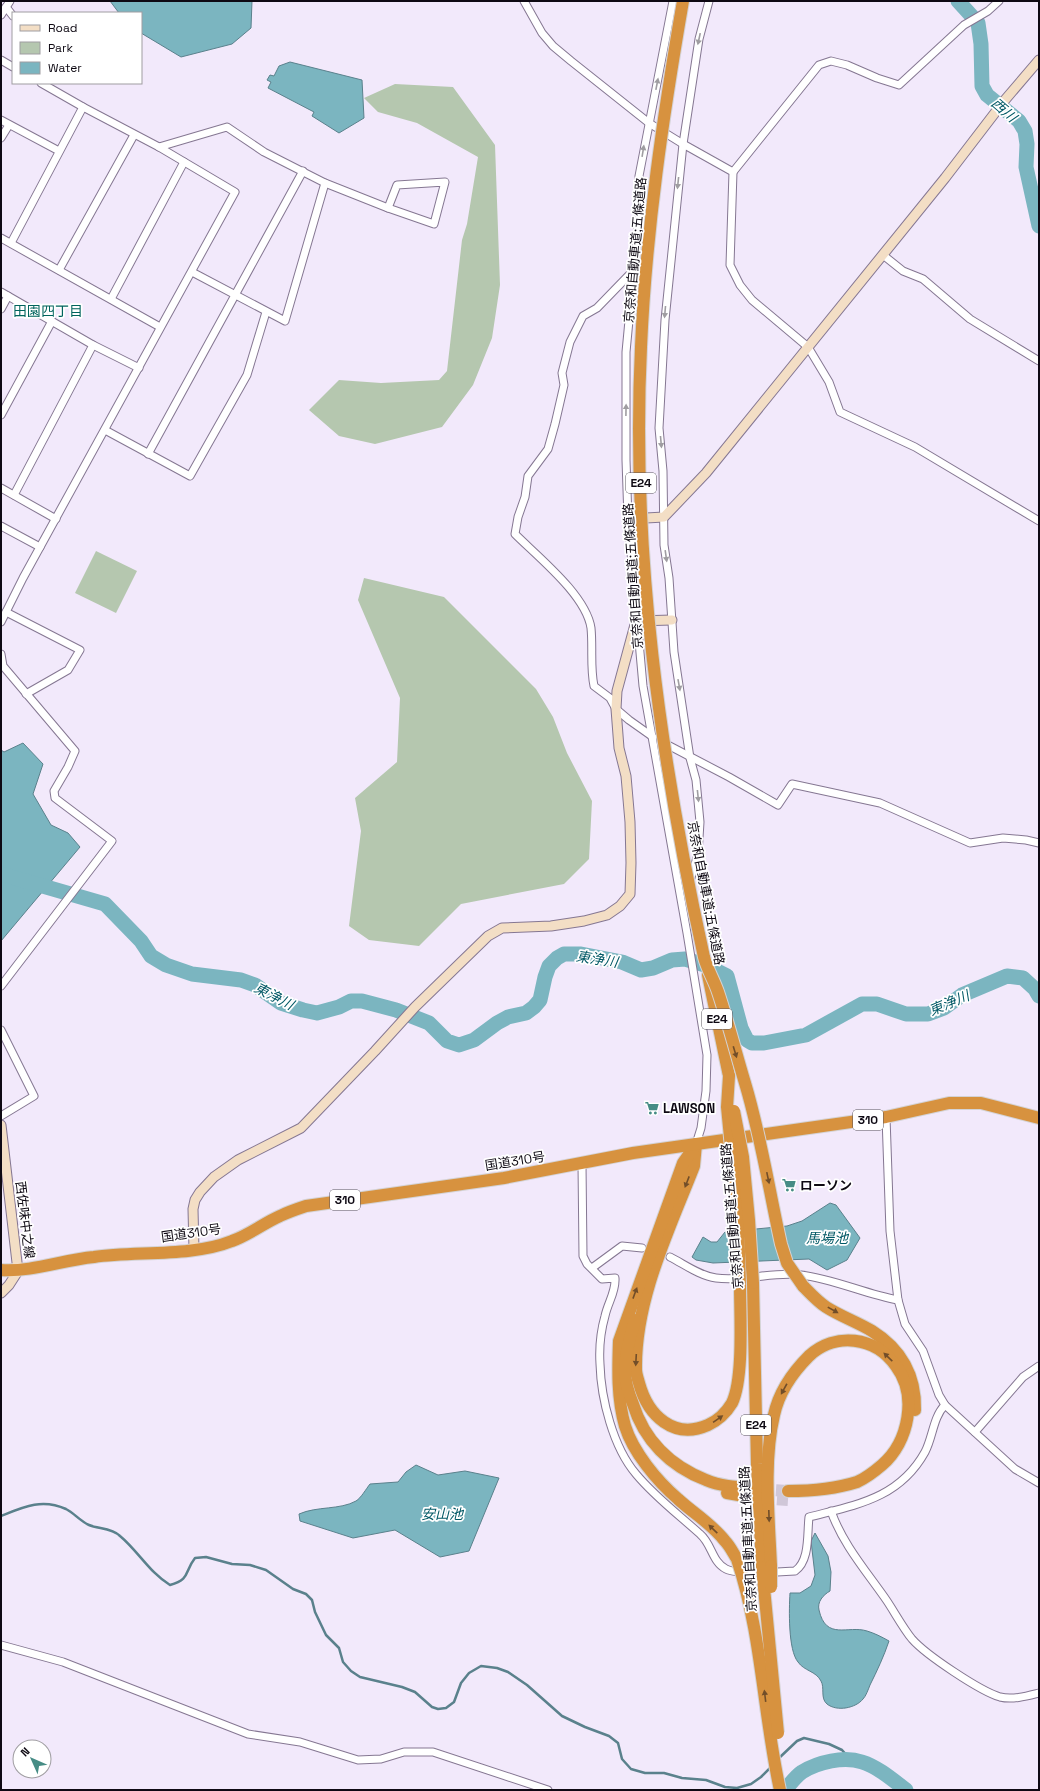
<svg xmlns="http://www.w3.org/2000/svg" width="1040" height="1791" font-family="'Space Grotesk','Noto Sans JP',sans-serif">
<style>
.green{fill:#b5c7af}
.water{fill:#7bb5c0;stroke:#5a818c}
.lines{fill:none;stroke-linecap:round;stroke-linejoin:round}
.stream{stroke:#5a818c;stroke-width:2.5}
.river{stroke:#7bb5c0;stroke-width:15}
.highway-tunnel{stroke:#d0c7d8;stroke-width:12;stroke-dasharray:12 6;stroke-linecap:butt}
.street-casing{stroke:#857792;stroke-width:9}
.secondary-casing{stroke:#857792;stroke-width:11}
.highway-casing{stroke:#d4d3d5;stroke-width:14}
.street{stroke:#fff;stroke-width:7}
.secondary{stroke:#f3dec5;stroke-width:9}
.highway{stroke:#d7923f;stroke-width:12}
.highway-bridge-casing{stroke:#d4d3d5;stroke-width:14;stroke-linecap:butt}
.highway-bridge{stroke:#d7923f;stroke-width:12}
.oneway{fill:#9f9da1}
.oneway2{fill:#724e29}
.labels{text-anchor:middle;dominant-baseline:central;stroke-width:3.5;stroke-linejoin:round;paint-order:stroke}
.shield{fill:#fff;stroke:#56535a;stroke-width:1}
.shield-label{font-size:12px;font-weight:bold;fill:#0e0913}
.street-label{font-size:13px;fill:#0e0913;stroke:#fff}
.poi-label{font-size:13px;font-weight:bold;fill:#0e0913;stroke:#fff;text-anchor:start}
.water-label{font-size:14px;font-style:italic;fill:#005865;stroke:#fff}
.neighbourhood-label{font-size:14px;fill:#00645d;stroke:#fff}
</style>
<rect width="100%" height="100%" fill="#f2e9fb"/>
<g class="green">
<path d="M395,84l58,3 42,58 5,140 -8,53 -19,47 -31,42 -67,17 -36,-8 -30,-26 30,-30 42,3 58,-3 8,-9 15,-131 5,-16 11,-67 -61,-34 -39,-11 -14,-14z"/>
<path d="M96,551l41,20 -21,42 -41,-20z"/>
<path d="M364,578l80,19 92,92 17,28 14,36 25,48 -3,58 -25,25 -103,20 -42,42 -50,-6 -20,-14 12,-95 -6,-33 42,-36 3,-64 -42,-98z"/>
</g>
<g class="water">
<path d="M110,1h142l-1,27 -19,16 -51,13 -40,-24v-20h-22z"/>
<path d="M290,62l72,18 2,38 -25,15 -27,-17 2,-4 -46,-24 3,-6 -4,-2 3,-5 4,1 5,-10z"/>
<path d="M23,743l20,21 -10,30 18,31 17,8 12,14 -79,94v-191l3,2z"/>
<path d="M830,1203l6,2 24,33 -13,22 -20,10 -18,-11 -96,4 -17,-3 -4,-3 11,-20 8,5h6l8,-10 62,-6 15,-5z"/>
<path d="M416,1465l22,10 27,-4 34,7 -30,73 -29,6 -45,-27 -42,8 -53,-17 -1,-7c18,-8 41,-4 57,-13 5,-3 10,-12 14,-17l28,-2 8,-10z"/>
<path d="M815,1533l13,23 3,16 -1,19c-7,4 -13,11 -11,19 7,31 29,15 48,21 7,2 15,6 22,10 -5,15 -12,30 -19,44 -2,5 -4,11 -7,14 -7,9 -26,13 -36,5 -7,-6 -2,-16 -6,-23 -5,-10 -17,-10 -23,-19 -10,-12 -9,-53 -8,-69h10l11,-7 4,-11 -4,-34z"/>
</g>
<g class="lines">
<g class="stream">
<path d="M1,1516c22,-9 41,-18 65,-7 8,4 14,12 23,16 9,4 23,3 31,11 18,15 30,37 50,49 21,-6 14,-13 25,-27l11,-1 26,7 18,1 16,5 27,19 13,5 6,6 3,12 11,23 13,13 4,14 8,9 9,6 42,10 13,5 17,15 6,2 8,-1 8,-6 7,-19 8,-10 12,-7 16,2 11,4 19,13 35,31 23,11 24,9 9,7 4,16 9,10 14,4h19l18,5 24,2 19,7 12,1 14,-4 10,-7 10,-10"/>
<path d="M778,1759l19,-18 7,-3 25,6 13,6 8,9"/>
</g>
<g class="river">
<path d="M958,1l20,22 3,21 1,42 5,9 32,26 6,10 2,13 -1,23 13,59"/>
<path d="M1,874l104,30 36,37 10,15 15,9 26,9 49,6 14,5 26,18 22,7 14,3 22,-6 12,-6h11l34,9 33,13 18,18 12,4 15,-5 23,-17 11,-6 18,-4 8,-6 6,-7 5,-23 4,-11 8,-8 7,-4h17l41,8 19,8 12,-2 19,-8 13,-1 20,6 22,11 14,52 6,12 5,3h12l42,-8 56,-31h15l29,10h22l16,-6 18,-13 45,-19 16,2 12,11 4,7"/>
<path d="M785,1790c5,-6 11,-14 17,-18 16,-10 42,-16 60,-10 16,5 31,18 44,28"/>
</g>
<g class="highway-tunnel">
<path d="M758,1489l30,2"/>
<path d="M759,1498l29,2"/>
</g>
<defs>
<g id="street">
<path d="M524,1l18,32 11,13 18,15 78,62 34,21 50,28 -3,93 10,20 12,15 56,47 21,35 11,30 75,35 124,74"/>
<path d="M673,1l-34,175v39l-13,137v108l2,59 15,167 44,247 20,122 -1,36 -5,37 -5,16"/>
<path d="M6,7l7,9"/>
<path d="M1,15l9,-14"/>
<path d="M1,60l12,7"/>
<path d="M1,120l58,31"/>
<path d="M1,138l8,-13"/>
<path d="M159,147l68,-20 37,25 61,31 63,25"/>
<path d="M733,172l86,-107 12,-4 16,4 30,13 22,7 65,-60 24,-14 11,-10"/>
<path d="M445,182l-11,42 -46,-16 9,-23z"/>
<path d="M1,238l159,89"/>
<path d="M11,243l72,-136"/>
<path d="M883,255l20,16 20,8 47,40 69,42"/>
<path d="M59,270l75,-135"/>
<path d="M192,272l93,49 40,-138"/>
<path d="M634,274h-4l-33,34 -14,8 -13,26 -8,31 2,12 -9,39 -7,25 -20,27 -3,21 -7,20 -3,17c23,23 71,61 76,94 2,20 -1,39 3,58l16,12 6,11 13,11 24,17"/>
<path d="M1,292l92,53 46,23"/>
<path d="M111,299l73,-137"/>
<path d="M1,309l7,-13"/>
<path d="M1,415l51,-94"/>
<path d="M105,430l85,46 57,-101 19,-63"/>
<path d="M148,454l155,-283"/>
<path d="M1,488l55,31"/>
<path d="M14,495l79,-150"/>
<path d="M1,526l39,21"/>
<path d="M6,612l74,38 -12,20 -42,24"/>
<path d="M1,622l22,-44 212,-386 -76,-45 -76,-40 -42,-24"/>
<path d="M1,654l2,12 72,85 -7,16 -14,24 1,7 57,43 -111,145"/>
<path d="M664,743l65,34 49,28 14,-21 88,19 90,40 33,-5 23,2 13,3"/>
<path d="M690,881l8,-27 2,-32 -4,-42 -6,-22 -16,-106 -5,-74 -5,-33 -1,-74 -4,-43 6,-108 18,-176 16,-105 10,-38"/>
<path d="M1,1030l33,66 -33,20"/>
<path d="M582,1164l1,92 4,8 15,15 13,-1c1,14 -7,24 -10,38 -4,14 -6,32 -5,48 1,35 13,83 36,110 19,23 42,40 64,60 12,10 12,28 26,35 12,6 55,3 69,2 15,-10 12,-37 14,-54 46,-12 90,-18 116,-65 8,-15 8,-35 20,-47l-6,-10 -16,-44 -18,-27 -7,-24 -8,-69 -4,-114"/>
<path d="M670,1257c14,7 30,19 46,21 29,4 57,-7 85,-3 33,4 64,19 97,25"/>
<path d="M592,1268l30,-22 20,2"/>
<path d="M945,1405l70,64 24,14"/>
<path d="M975,1432l48,-55 16,-11"/>
<path d="M831,1511c12,34 36,61 56,90 8,12 16,27 25,38 14,16 68,52 88,58 13,3 27,-1 39,-4"/>
<path d="M1,1645l62,17 185,72 52,8 58,18 23,-1 23,-7h29l115,38"/>
</g>
<g id="secondary">
<path d="M628,519l36,-2 42,-44 239,-295 59,-77 35,-41"/>
<path d="M1,1125l17,146 -9,14 -8,8"/>
<path d="M194,1250l-1,-41 2,-9 5,-8 14,-15 24,-17 63,-32 74,-77 40,-44 73,-71 14,-8 49,-2 33,-5 23,-6 13,-9 10,-12 1,-31 -1,-41 -4,-46 -7,-28 -3,-39 1,-18 19,-70 36,-1"/>
</g>
<g id="highway">
<path d="M708,975l21,101"/>
<path d="M696,1144l-2,22c-25,64 -59,133 -58,203 0,5 2,10 3,14 9,33 35,57 69,42 11,-5 18,-12 24,-22 12,-25 8,-88 8,-118"/>
<path d="M695,1146l-12,17 -64,178c-1,28 -2,57 6,85 8,26 32,55 53,73 15,14 34,25 47,42 5,5 8,12 12,18"/>
<path d="M1,1270c32,2 61,-10 93,-13 42,-6 98,0 138,-16 17,-6 32,-18 48,-25 8,-4 17,-7 26,-10l198,-28 129,-25 253,-36 63,-14h32l58,15"/>
<path d="M753,1283l4,181 5,103"/>
<path d="M803,1286c7,7 14,15 23,21 14,9 31,15 46,24 29,18 44,45 43,79"/>
<path d="M635,1320c-5,17 -10,34 -10,51 0,11 4,23 8,33 11,36 37,62 73,76 14,6 30,7 45,8"/>
<path d="M727,1493l23,4"/>
<path d="M771,1566c-2,-47 -8,-105 3,-151 5,-23 19,-43 35,-59 26,-24 66,-20 87,10 22,29 13,76 -14,99 -7,6 -16,13 -25,17 -22,7 -45,9 -69,9"/>
</g>
</defs>
<use href="#street" class="street-casing"/>
<use href="#secondary" class="secondary-casing"/>
<use href="#highway" class="highway-casing"/>
<use href="#street" class="street"/>
<use href="#secondary" class="secondary"/>
<use href="#highway" class="highway"/>
<defs>
<g id="highway-bridge">
<path d="M683,1c-20,115 -37,230 -42,346 -10,204 19,411 63,610 3,12 10,23 14,35 10,30 18,61 27,91 16,53 24,107 36,161l6,19 16,23"/>
<path d="M729,1076l-2,31 11,112 2,66"/>
<path d="M734,1111l9,46 6,63 4,63"/>
<path d="M737,1559c25,75 26,154 43,231"/>
<path d="M762,1567l16,166"/>
<path d="M771,1587v-21"/>
</g>
</defs>
<use href="#highway-bridge" class="highway-bridge-casing"/>
<use href="#highway-bridge" class="highway-bridge"/>
</g>
<defs><path id="oneway-solid" d="M-6-.8H1V-3.2L6.5 0L1 3.2V.8H-6Z"/></defs>
<g class="oneway">
<use href="#oneway-solid" transform="translate(699 39) rotate(102)"/>
<use href="#oneway-solid" transform="translate(657 84) rotate(-79)"/>
<use href="#oneway-solid" transform="translate(643 151) rotate(-81)"/>
<use href="#oneway-solid" transform="translate(678 183) rotate(96)"/>
<use href="#oneway-solid" transform="translate(665 312) rotate(95)"/>
<use href="#oneway-solid" transform="translate(626 410) rotate(-89)"/>
<use href="#oneway-solid" transform="translate(661 442) rotate(85)"/>
<use href="#oneway-solid" transform="translate(666 556) rotate(82)"/>
<use href="#oneway-solid" transform="translate(679 685) rotate(80)"/>
<use href="#oneway-solid" transform="translate(698 796) rotate(84)"/>
</g>
<g class="oneway2">
<use href="#oneway-solid" transform="translate(735 1052) rotate(73)"/>
<use href="#oneway-solid" transform="translate(768 1178) rotate(78)"/>
<use href="#oneway-solid" transform="translate(687 1182) rotate(111)"/>
<use href="#oneway-solid" transform="translate(635 1293) rotate(-70)"/>
<use href="#oneway-solid" transform="translate(833 1310) rotate(29)"/>
<use href="#oneway-solid" transform="translate(888 1357) rotate(-136)"/>
<use href="#oneway-solid" transform="translate(636 1360) rotate(93)"/>
<use href="#oneway-solid" transform="translate(784 1389) rotate(119)"/>
<use href="#oneway-solid" transform="translate(718 1419) rotate(-35)"/>
<use href="#oneway-solid" transform="translate(769 1516) rotate(88)"/>
<use href="#oneway-solid" transform="translate(713 1529) rotate(-136)"/>
<use href="#oneway-solid" transform="translate(765 1696) rotate(-97)"/>
</g>
<defs>
<symbol id="supermarket-bare" viewBox="-9 -9 18 18"><path d="M-6-5.5h2.5l.6 2H6L4.5 2H-2.5L-4.4-4H-6ZM-1.5 3.2a1.3 1.3 0 1 0 .1 0ZM3 3.2a1.3 1.3 0 1 0 .1 0Z" fill="#468c85" stroke="#fff" stroke-width="2.5" paint-order="stroke"/></symbol>
</defs>
<g fill-rule="evenodd">
<use href="#supermarket-bare" x="642" y="1098" width="20" height="20"/>
<use href="#supermarket-bare" x="779" y="1175" width="20" height="20"/>
</g>
<g class="labels">
<g class="shield">
<rect x="626" y="473" width="30" height="20" rx="3"/>
<rect x="702" y="1009" width="30" height="20" rx="3"/>
<rect x="853" y="1110" width="30" height="20" rx="3"/>
<rect x="330" y="1190" width="30" height="20" rx="3"/>
<rect x="741" y="1415" width="30" height="20" rx="3"/>
</g>
<g class="shield-label">
<text x="641" y="483">E24</text>
<text x="717" y="1019">E24</text>
<text x="868" y="1120">310</text>
<text x="345" y="1200">310</text>
<text x="756" y="1425">E24</text>
</g>
<g class="street-label">
<text transform="translate(635 250) rotate(-85)">京奈和自動車道;五條道路</text>
<text transform="translate(633 576) rotate(-94)">京奈和自動車道;五條道路</text>
<text transform="translate(706 893) rotate(79)">京奈和自動車道;五條道路</text>
<text transform="translate(515 1161) rotate(-9)">国道310号</text>
<text transform="translate(732 1216) rotate(-95)">京奈和自動車道;五條道路</text>
<text transform="translate(25 1220) rotate(83)">西佐味中之線</text>
<text transform="translate(191 1233) rotate(-8)">国道310号</text>
<text transform="translate(748 1539) rotate(-93)">京奈和自動車道;五條道路</text>
</g>
<g class="poi-label">
<text x="663" y="1108">LAWSON</text>
<text x="800" y="1185">ローソン</text>
</g>
<g class="water-label">
<text transform="translate(1004 110) rotate(41)">西川</text>
<text transform="translate(597 959) rotate(9)">東浄川</text>
<text transform="translate(274 996) rotate(27)">東浄川</text>
<text transform="translate(949 1003) rotate(-23)">東浄川</text>
<text x="827" y="1238">馬場池</text>
<text x="442" y="1514">安山池</text>
</g>
<g class="neighbourhood-label">
<text x="48" y="311">田園四丁目</text>
</g>
</g>
<rect width="1040" height="1791" fill="none" stroke="#0e0913" stroke-width="4"/>
<rect x="12" y="12" width="130" height="72" fill="#ffffff" stroke="#9f9da1"/>
<rect x="20" y="25" width="20" height="6" fill="#f3dec5" stroke="#9f9da1"/>
<text x="48" y="32" font-size="12" fill="#0e0913">Road</text>
<rect x="20" y="42" width="20" height="12" fill="#b5c7af" stroke="#9f9da1"/>
<text x="48" y="52" font-size="12" fill="#0e0913">Park</text>
<rect x="20" y="62" width="20" height="12" fill="#7bb5c0" stroke="#9f9da1"/>
<text x="48" y="72" font-size="12" fill="#0e0913">Water</text>
<g transform="translate(32 1759) rotate(315)"><circle r="19" fill="#ffffff" stroke="#9f9da1"/>
<path d="M0-3L7 15L0 10L-7 15Z" fill="#468c85"/>
<text y="-6" font-size="11" font-weight="bold" text-anchor="middle" fill="#0e0913">N</text>
</g>
</svg>
